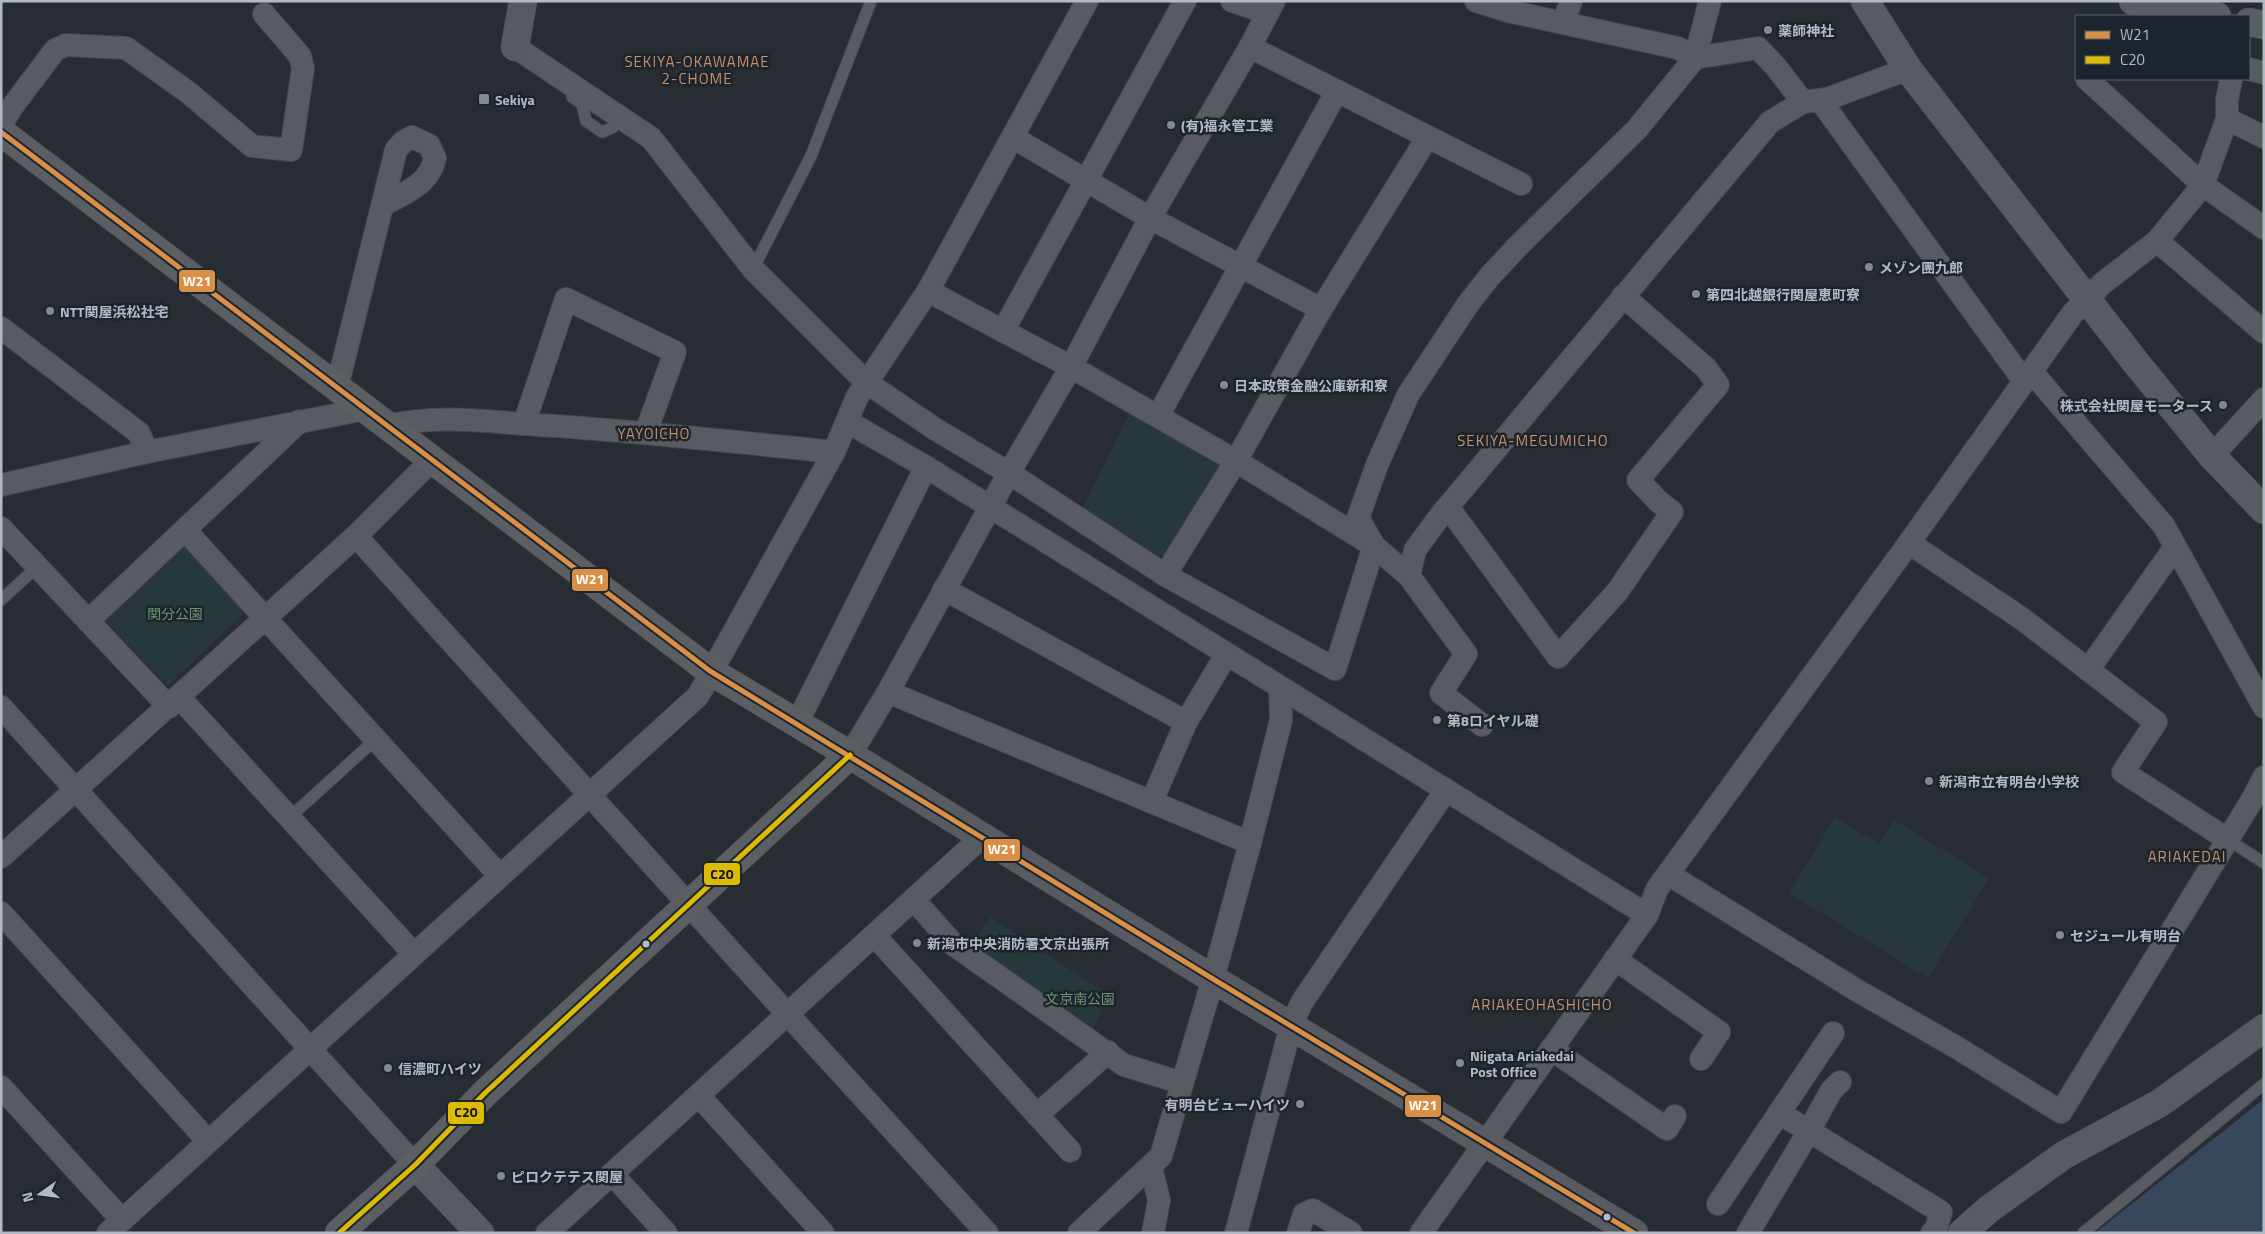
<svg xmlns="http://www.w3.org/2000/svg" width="2265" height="1234" font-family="'Titillium Web','Noto Sans JP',sans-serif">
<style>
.green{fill:#263839}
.water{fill:#38485c}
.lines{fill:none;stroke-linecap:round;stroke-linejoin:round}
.service-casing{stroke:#44484c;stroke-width:13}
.minor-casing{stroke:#44484c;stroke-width:24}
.tertiary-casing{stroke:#44484c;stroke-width:29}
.secondary-casing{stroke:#44484c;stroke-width:29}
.primary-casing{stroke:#43484d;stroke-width:29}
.trunk-casing{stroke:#454a4f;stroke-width:29}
.service{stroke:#585c62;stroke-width:11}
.minor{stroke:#585c62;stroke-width:22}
.tertiary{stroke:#585c62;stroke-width:28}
.secondary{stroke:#575a60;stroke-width:28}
.primary{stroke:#5a5e64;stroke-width:28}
.trunk{stroke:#5b5e63;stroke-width:28}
.bus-1-casing{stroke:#1c242e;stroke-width:9}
.bus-2-casing{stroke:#1c242e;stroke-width:9}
.bus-1{stroke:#d98f46;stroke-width:5}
.bus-2{stroke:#db0;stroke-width:5}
.poi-dot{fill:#828992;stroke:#1c242e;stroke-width:2}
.bus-dot{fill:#b2bac5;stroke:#1c242e;stroke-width:2}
.labels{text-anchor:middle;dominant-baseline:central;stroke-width:5;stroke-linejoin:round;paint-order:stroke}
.poi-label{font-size:14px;font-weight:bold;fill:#b2bac5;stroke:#1c242e;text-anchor:start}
.park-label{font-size:14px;fill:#6b9473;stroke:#1c242e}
.neighbourhood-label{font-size:15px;letter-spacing:1px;fill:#cc8f66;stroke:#1c242e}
.line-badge{stroke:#1c242e;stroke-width:2}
.badge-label{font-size:14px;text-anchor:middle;font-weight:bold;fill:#fff}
.pale-badge-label{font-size:14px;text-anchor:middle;font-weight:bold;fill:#111}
</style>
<rect width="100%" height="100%" fill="#282d33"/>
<g class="green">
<path d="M1132,408l89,53 2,6 -53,85 -14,6 -74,-49z"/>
<path d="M186,537l65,70 -84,79 -65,-69z"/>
<path d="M1835,817l44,27 15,-24 95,58 -61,100 -139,-85z"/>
<path d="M990,917l119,78 -16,34 -123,-81z"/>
</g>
<path class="water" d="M2264,1099v134h-169z"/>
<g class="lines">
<defs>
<g id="service">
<path d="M572,97l10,7 4,17 16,11 10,-4 9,-10"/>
<path d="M753,269l58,-113 60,-155"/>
<path d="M1,600l36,-33"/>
<path d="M289,818l87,-79"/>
<path d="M2227,839l37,24"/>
<path d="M2083,1233l181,-149"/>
</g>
<g id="minor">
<path d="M1232,1l36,12"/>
<path d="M1476,1l32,10 170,37 17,10 63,-10 18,19 27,35"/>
<path d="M1563,23l8,-22"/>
<path d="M515,47l136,91 102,131 113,113 69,47 74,44 156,102 170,94 39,-123 -16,-28 19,-53 31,-70 60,-91 22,-28 27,-29 120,-118 58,-71 15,-57"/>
<path d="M1250,47l271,137"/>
<path d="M2249,69l15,4"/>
<path d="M2087,79l116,106 61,43"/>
<path d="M1820,100l204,281"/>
<path d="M2227,119l37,18"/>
<path d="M1,125l11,-18 43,-57 11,-5 60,3 63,45 63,53 39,4 12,-82 -3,-12 -36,-42"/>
<path d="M1014,138l136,80 171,91"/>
<path d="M2157,241l107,91"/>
<path d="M928,291l143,76 165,94 138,85 35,30 6,-26 25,-34 330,-394 33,-20 24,-3 81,-30"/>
<path d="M1,328l138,105 8,19"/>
<path d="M1003,331l182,-330"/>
<path d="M2031,371l133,155 100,181"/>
<path d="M337,387l59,-237 7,-8 9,-5 17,8 6,13c-6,27 -29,34 -52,47"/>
<path d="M1158,416l179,-325"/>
<path d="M848,422l78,45 721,448"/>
<path d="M524,424l42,-125 109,53 -29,80"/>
<path d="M388,426c49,-12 101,-4 151,-1 99,6 197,17 295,27"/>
<path d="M2212,456l52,-57"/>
<path d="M1,485l146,-33 219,-43"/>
<path d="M1448,507l110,150 59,-65 55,-80 -14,-11 -20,-21 80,-95 -12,-17 -83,-72"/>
<path d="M1,528l168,179"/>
<path d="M185,530l315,346"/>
<path d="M356,536l425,471 206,226"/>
<path d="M1909,543l112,75 135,104 -33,50 104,67"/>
<path d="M1165,575l71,-114 85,-152 106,-171"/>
<path d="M1409,576l57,78 -25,39 41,32"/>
<path d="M944,589l242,133"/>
<path d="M88,621l212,-200"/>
<path d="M2088,670l87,-123"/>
<path d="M888,692l362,151"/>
<path d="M179,697l235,257"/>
<path d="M1,707l414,458"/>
<path d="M797,723l129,-256"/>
<path d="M850,755l38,-63 121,-219 62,-106 79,-149 100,-171 24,-46"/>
<path d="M1152,801l34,-79 40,-67"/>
<path d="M1,857l355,-321 76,-76"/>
<path d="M1668,874l190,117 98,56 105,65 191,-312 12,-23"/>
<path d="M914,900l40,45 170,120 58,18"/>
<path d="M1,913l207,228"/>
<path d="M875,936l195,215"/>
<path d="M1615,959l104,73 -18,27"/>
<path d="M1551,1049l116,80 8,-13"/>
<path d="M1,1087l121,133"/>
<path d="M699,1096l124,137"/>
<path d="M1779,1113l30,18 22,-40 9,-9"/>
<path d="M1037,1115l71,-63"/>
<path d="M1151,1167l8,33 -6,33"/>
<path d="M612,1174l54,59"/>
<path d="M1718,1204l115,-171"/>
<path d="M108,1233l590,-537 136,-244 23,-55 71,-106 159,-290"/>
<path d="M547,1233l436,-397"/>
<path d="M1079,1233l82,-77 52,-177 37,-136 31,-123 -1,-31"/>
<path d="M1236,1233l55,-207 11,-24 144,-212"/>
<path d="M1298,1233l6,-19 9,-4 38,23"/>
<path d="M1421,1233l226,-318 10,-26 252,-346 164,-230 30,-30 54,-42 46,-56 24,-66v-19l4,-21"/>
<path d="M1748,1233l61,-102 132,81 -5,17 -4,4"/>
</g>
<g id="tertiary">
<path d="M1865,1l43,68 229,295 75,92 52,54"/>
<path d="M850,755l363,224 421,254"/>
<path d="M415,1165l65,68"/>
<path d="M1962,1233l27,-24 75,-54 96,-52 104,-75"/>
</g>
<path id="secondary" d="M515,47l8,-46"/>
<g id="primary">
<path d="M2133,1l84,15"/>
<path d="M2249,22l15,3"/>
</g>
<path id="trunk" d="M1,132l709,539 140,84 -365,338 -70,72 -76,68"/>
</defs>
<use href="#service" class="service-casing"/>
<use href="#minor" class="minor-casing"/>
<use href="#tertiary" class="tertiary-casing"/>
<use href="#secondary" class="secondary-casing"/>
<use href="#primary" class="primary-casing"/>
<use href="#trunk" class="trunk-casing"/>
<use href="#service" class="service"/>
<use href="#minor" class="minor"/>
<use href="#tertiary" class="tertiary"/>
<use href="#secondary" class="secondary"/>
<use href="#primary" class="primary"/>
<use href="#trunk" class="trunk"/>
<defs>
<path id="bus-1" d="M1,132l709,539 503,308 421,254"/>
<path id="bus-2" d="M339,1233l76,-68 70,-72 365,-338"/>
</defs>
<use href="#bus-1" class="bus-1-casing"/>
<use href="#bus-2" class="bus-2-casing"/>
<use href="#bus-1" class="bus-1"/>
<use href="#bus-2" class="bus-2"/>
</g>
<g class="poi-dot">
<circle cx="1768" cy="30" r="5"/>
<rect x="478" y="93" width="12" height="12" rx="2.5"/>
<circle cx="1171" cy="125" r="5"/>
<circle cx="1869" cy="267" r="5"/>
<circle cx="1696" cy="294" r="5"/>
<circle cx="50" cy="311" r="5"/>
<circle cx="1224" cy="385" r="5"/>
<circle cx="2223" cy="405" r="5"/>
<circle cx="1437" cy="720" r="5"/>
<circle cx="1929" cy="781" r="5"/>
<circle cx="2060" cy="935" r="5"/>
<circle cx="917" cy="943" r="5"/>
<circle cx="1460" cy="1063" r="5"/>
<circle cx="388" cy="1068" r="5"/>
<circle cx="1300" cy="1104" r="5"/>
<circle cx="501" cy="1176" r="5"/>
</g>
<g class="bus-dot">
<circle cx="646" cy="944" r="4.5"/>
<circle cx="1607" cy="1217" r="4.5"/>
</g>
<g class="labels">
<g class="poi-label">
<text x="1778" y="30">薬師神社</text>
<text x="495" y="99">Sekiya</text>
<text x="1181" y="125">(有)福永管工業</text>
<text x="1879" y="267">メゾン團九郎</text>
<text x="1706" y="294">第四北越銀行関屋恵町寮</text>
<text x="60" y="311">NTT関屋浜松社宅</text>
<text x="1234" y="385">日本政策金融公庫新和寮</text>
<text x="2213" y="405" text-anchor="end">株式会社関屋モータース</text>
<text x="1447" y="720">第8ロイヤル礎</text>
<text x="1939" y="781">新潟市立有明台小学校</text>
<text x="2070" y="935">セジュール有明台</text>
<text x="927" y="943">新潟市中央消防署文京出張所</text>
<text x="1470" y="1055">Niigata Ariakedai<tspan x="1470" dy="16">Post Office</tspan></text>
<text x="398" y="1068">信濃町ハイツ</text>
<text x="1290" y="1104" text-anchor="end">有明台ビューハイツ</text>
<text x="511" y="1176">ピロクテテス関屋</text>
</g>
<g class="park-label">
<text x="175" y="613">関分公園</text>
<text x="1080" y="998">文京南公園</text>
</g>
<g class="neighbourhood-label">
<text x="697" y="61">SEKIYA-OKAWAMAE<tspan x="697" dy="17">2-CHOME</tspan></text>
<text x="654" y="433">YAYOICHO</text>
<text x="1533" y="440">SEKIYA-MEGUMICHO</text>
<text x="2187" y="856">ARIAKEDAI</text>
<text x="1542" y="1004">ARIAKEOHASHICHO</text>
</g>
</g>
<g class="line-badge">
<rect x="178" y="269" width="38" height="24" rx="5" fill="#d98f46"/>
<rect x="571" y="568" width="38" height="24" rx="5" fill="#d98f46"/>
<rect x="983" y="838" width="38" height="24" rx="5" fill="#d98f46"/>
<rect x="703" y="862" width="38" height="24" rx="5" fill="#db0"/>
<rect x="1404" y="1094" width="38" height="24" rx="5" fill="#d98f46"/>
<rect x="447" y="1101" width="38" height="24" rx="5" fill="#db0"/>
</g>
<g class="badge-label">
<text x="197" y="286">W21</text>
<text x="590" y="584">W21</text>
<text x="1002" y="854">W21</text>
<text x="1423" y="1110">W21</text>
</g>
<g class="pale-badge-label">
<text x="722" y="879">C20</text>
<text x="466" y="1117">C20</text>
</g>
<rect width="2265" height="1234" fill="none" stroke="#b2bac5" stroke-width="5"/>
<rect x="2075" y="15" width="175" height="65" fill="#1c242e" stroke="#58606a"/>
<rect x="2085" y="31" width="25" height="8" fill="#d98f46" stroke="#58606a"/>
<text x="2120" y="40" font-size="15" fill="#b2bac5">W21</text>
<rect x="2085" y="56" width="25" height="8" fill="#ddbb00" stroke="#58606a"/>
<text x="2120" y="65" font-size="15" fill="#b2bac5">C20</text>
<g transform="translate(40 1194) rotate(256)" stroke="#1c242e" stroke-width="4" paint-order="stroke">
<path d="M0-4L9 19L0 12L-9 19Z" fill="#b2bac5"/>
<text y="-8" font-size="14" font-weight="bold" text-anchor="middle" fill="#b2bac5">N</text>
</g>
</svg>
